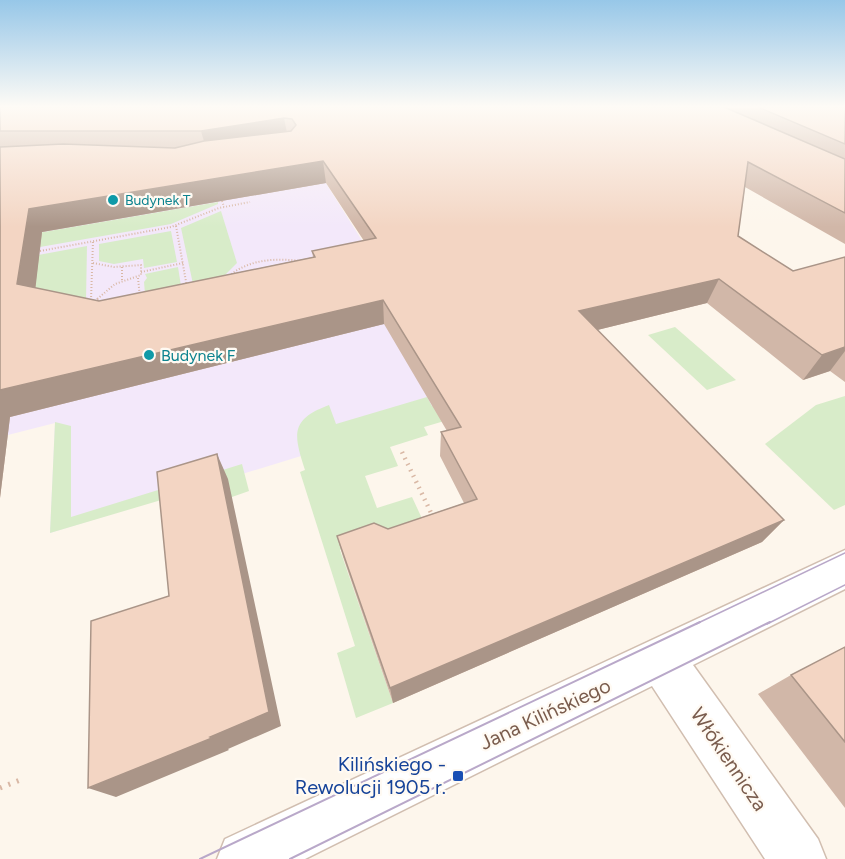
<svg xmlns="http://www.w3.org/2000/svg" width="845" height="859" font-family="Figtree,sans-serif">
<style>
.education{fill:#f3e8fa}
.green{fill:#d8ecc9}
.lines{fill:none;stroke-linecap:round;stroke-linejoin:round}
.minor-casing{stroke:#d1beb0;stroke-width:3}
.path-far3{stroke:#d9b8a5;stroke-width:2;stroke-dasharray:1 2;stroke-linecap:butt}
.path-far2{stroke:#d9b8a5;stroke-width:3;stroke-dasharray:1.5 4;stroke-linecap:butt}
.path-far1{stroke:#d9b8a5;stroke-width:4.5;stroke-dasharray:1.5 5;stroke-linecap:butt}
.path{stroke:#d9b8a5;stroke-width:5;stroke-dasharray:2 7;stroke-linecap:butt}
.minor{fill:#fff;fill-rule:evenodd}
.tram-far1{stroke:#b9a8c9;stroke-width:1.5}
.tram{stroke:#b9a8c9;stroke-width:2}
.wall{fill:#d1b7a8;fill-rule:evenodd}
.shaded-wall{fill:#aa9588}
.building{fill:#f3d5c3;stroke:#aa9588;stroke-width:1.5;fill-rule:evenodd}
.culture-dot{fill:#0f9aa8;stroke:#fffaf3;stroke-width:2}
.transit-dot{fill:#1a4fb4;stroke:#fffaf3;stroke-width:2}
.labels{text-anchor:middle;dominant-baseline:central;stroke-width:4.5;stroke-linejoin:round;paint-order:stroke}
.far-culture-label{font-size:14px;fill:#0d838f;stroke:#fffaf3;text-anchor:start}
.culture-label{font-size:16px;fill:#0d838f;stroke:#fffaf3;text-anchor:start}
.near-street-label{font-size:20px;fill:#7a5c4d;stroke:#fffaf3}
.near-transit-label{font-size:20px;fill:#164399;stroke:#fffaf3;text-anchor:end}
</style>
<rect width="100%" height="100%" fill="#fdf6ec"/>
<path class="education" d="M0,107l302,38 159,253 -160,58 -251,77 5,-110 -55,14z"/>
<g class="green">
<path d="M218,202v2l-47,20 -148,26 3,-15z"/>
<path d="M221,211l16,52 -14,14 -30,7 -12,-56z"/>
<path d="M171,231l6,31 -33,6 -1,-9 -29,5 -15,-3v-17z"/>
<path d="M87,246l-1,55 -82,70 18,-113z"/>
<path d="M178,267l3,19 -36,8 -1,-12 3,-4 -2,-4z"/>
<path d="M675,327l61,53 -29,10 -59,-55z"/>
<path d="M845,396v109l-11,5 -69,-66 51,-39z"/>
<path d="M427,397l5,9 29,-8 -3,19 -34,10 4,8 -38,12 8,19 -33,10 12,32 35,-11 13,28 -28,3 -57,22 53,153 -37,15 -19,-65 18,-7 -55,-174 5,-2c-11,-35 -16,-50 24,-65l7,19z"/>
<path d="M55,422l16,4v91l171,-53 7,27 -17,6 -64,1 -118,35z"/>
</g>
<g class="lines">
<defs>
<path id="minor" d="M845,550v39l-152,76 125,174 8,20h-61l-113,-173 -347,173h-88l8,-20z"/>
</defs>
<use href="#minor" class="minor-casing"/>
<g class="path-far3">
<path d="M222,201l2,6"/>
<path d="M176,226l11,61"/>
<path d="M40,251l131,-24 48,-19 31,-6"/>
<path d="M93,263l21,4 27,-2v10l-26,9 -19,16"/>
<path d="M122,267v14"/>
<path d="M141,272l42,-9"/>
<path d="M229,276c20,-17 47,-18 72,-15"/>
<path d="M138,278l2,20"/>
<path d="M91,300l2,-59"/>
</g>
<g class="path-far2">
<path d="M91,303v-4"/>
<path d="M93,303l5,-4"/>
</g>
<path class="path-far1" d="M402,452l32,67"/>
<path class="path" d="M0,788l25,-10"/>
<use href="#minor" class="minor"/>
<g class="tram-far1">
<path d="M696,624l149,-71"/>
<path d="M767,624l78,-39"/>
</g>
<g class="tram">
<path d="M200,859l500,-237"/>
<path d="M290,859l480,-237"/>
</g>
</g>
<g class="wall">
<path d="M0,107h845v137l-100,-57 -7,49 55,35 52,-14v125l-15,-11 -27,9 -96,-77 -110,27 187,190 -22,22 -369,161 -50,-146 -6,-21 51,-7 76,-26 -24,-47 1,-24 6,-1 -63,-107 -374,93 -10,81zM326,183l38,58 -52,10 1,6 -214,44 -64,-13 7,-56z"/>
<path d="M845,647v161l-87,-114 33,-19z"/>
</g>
<g class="shaded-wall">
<path d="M284,118l4,20 -81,14 -6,-21z"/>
<path d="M323,161l3,22 -284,49 -9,77 -16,-25 12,-75z"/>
<path d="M719,279l-12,24 -134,33 6,-25z"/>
<path d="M383,300l1,24 -374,93 -10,81v-108z"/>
<path d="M845,347v4l-15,20 -27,9 19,-25z"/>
<path d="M217,454l11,25 53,247 -53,23 1,1 -113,47 -28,-9 122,-51z"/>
<path d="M784,520l-22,22 -369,161 -3,-15z"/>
</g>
<g class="building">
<path d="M0,107h724l121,52v54l-97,-51 -10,74 55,35 52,-14v90l-23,8 -103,-76 -140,32 205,209 -394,168 -53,-152 37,-13 14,6 89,-30 -36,-67 20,-5 -78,-127 -383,90v-243l63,-3 112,4 29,-7 87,-10 5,-6 -4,-6 -8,-1 -83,13h-201zM323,161l53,77 -64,13 3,6 -216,44 -82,-17 12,-75z"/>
<path d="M758,107h87v37z"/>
<path d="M217,454l52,258 -59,25 2,1 -124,50 3,-167 78,-25 -12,-124z"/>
<path d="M845,647v95l-54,-67z"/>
</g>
<linearGradient id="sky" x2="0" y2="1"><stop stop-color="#97c7e8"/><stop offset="0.47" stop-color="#fefbf6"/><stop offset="1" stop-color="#fefbf6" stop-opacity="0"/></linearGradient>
<rect width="845" height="227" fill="url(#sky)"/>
<g class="culture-dot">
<circle cx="113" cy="200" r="6"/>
<circle cx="149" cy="355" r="6"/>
</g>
<rect class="transit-dot" x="452" y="770" width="12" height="12" rx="3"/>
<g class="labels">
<g class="far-culture-label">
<text x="125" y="200">Budynek T</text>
</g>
<g class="culture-label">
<text x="161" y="355">Budynek F</text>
</g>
<g class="near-street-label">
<text transform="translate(545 714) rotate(-25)">Jana Kilińskiego</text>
<text transform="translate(729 759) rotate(56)">Włókiennicza</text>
</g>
<g class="near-transit-label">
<text x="446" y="764">Kilińskiego -<tspan x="446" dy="23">Rewolucji 1905 r.</tspan></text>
</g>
</g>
</svg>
